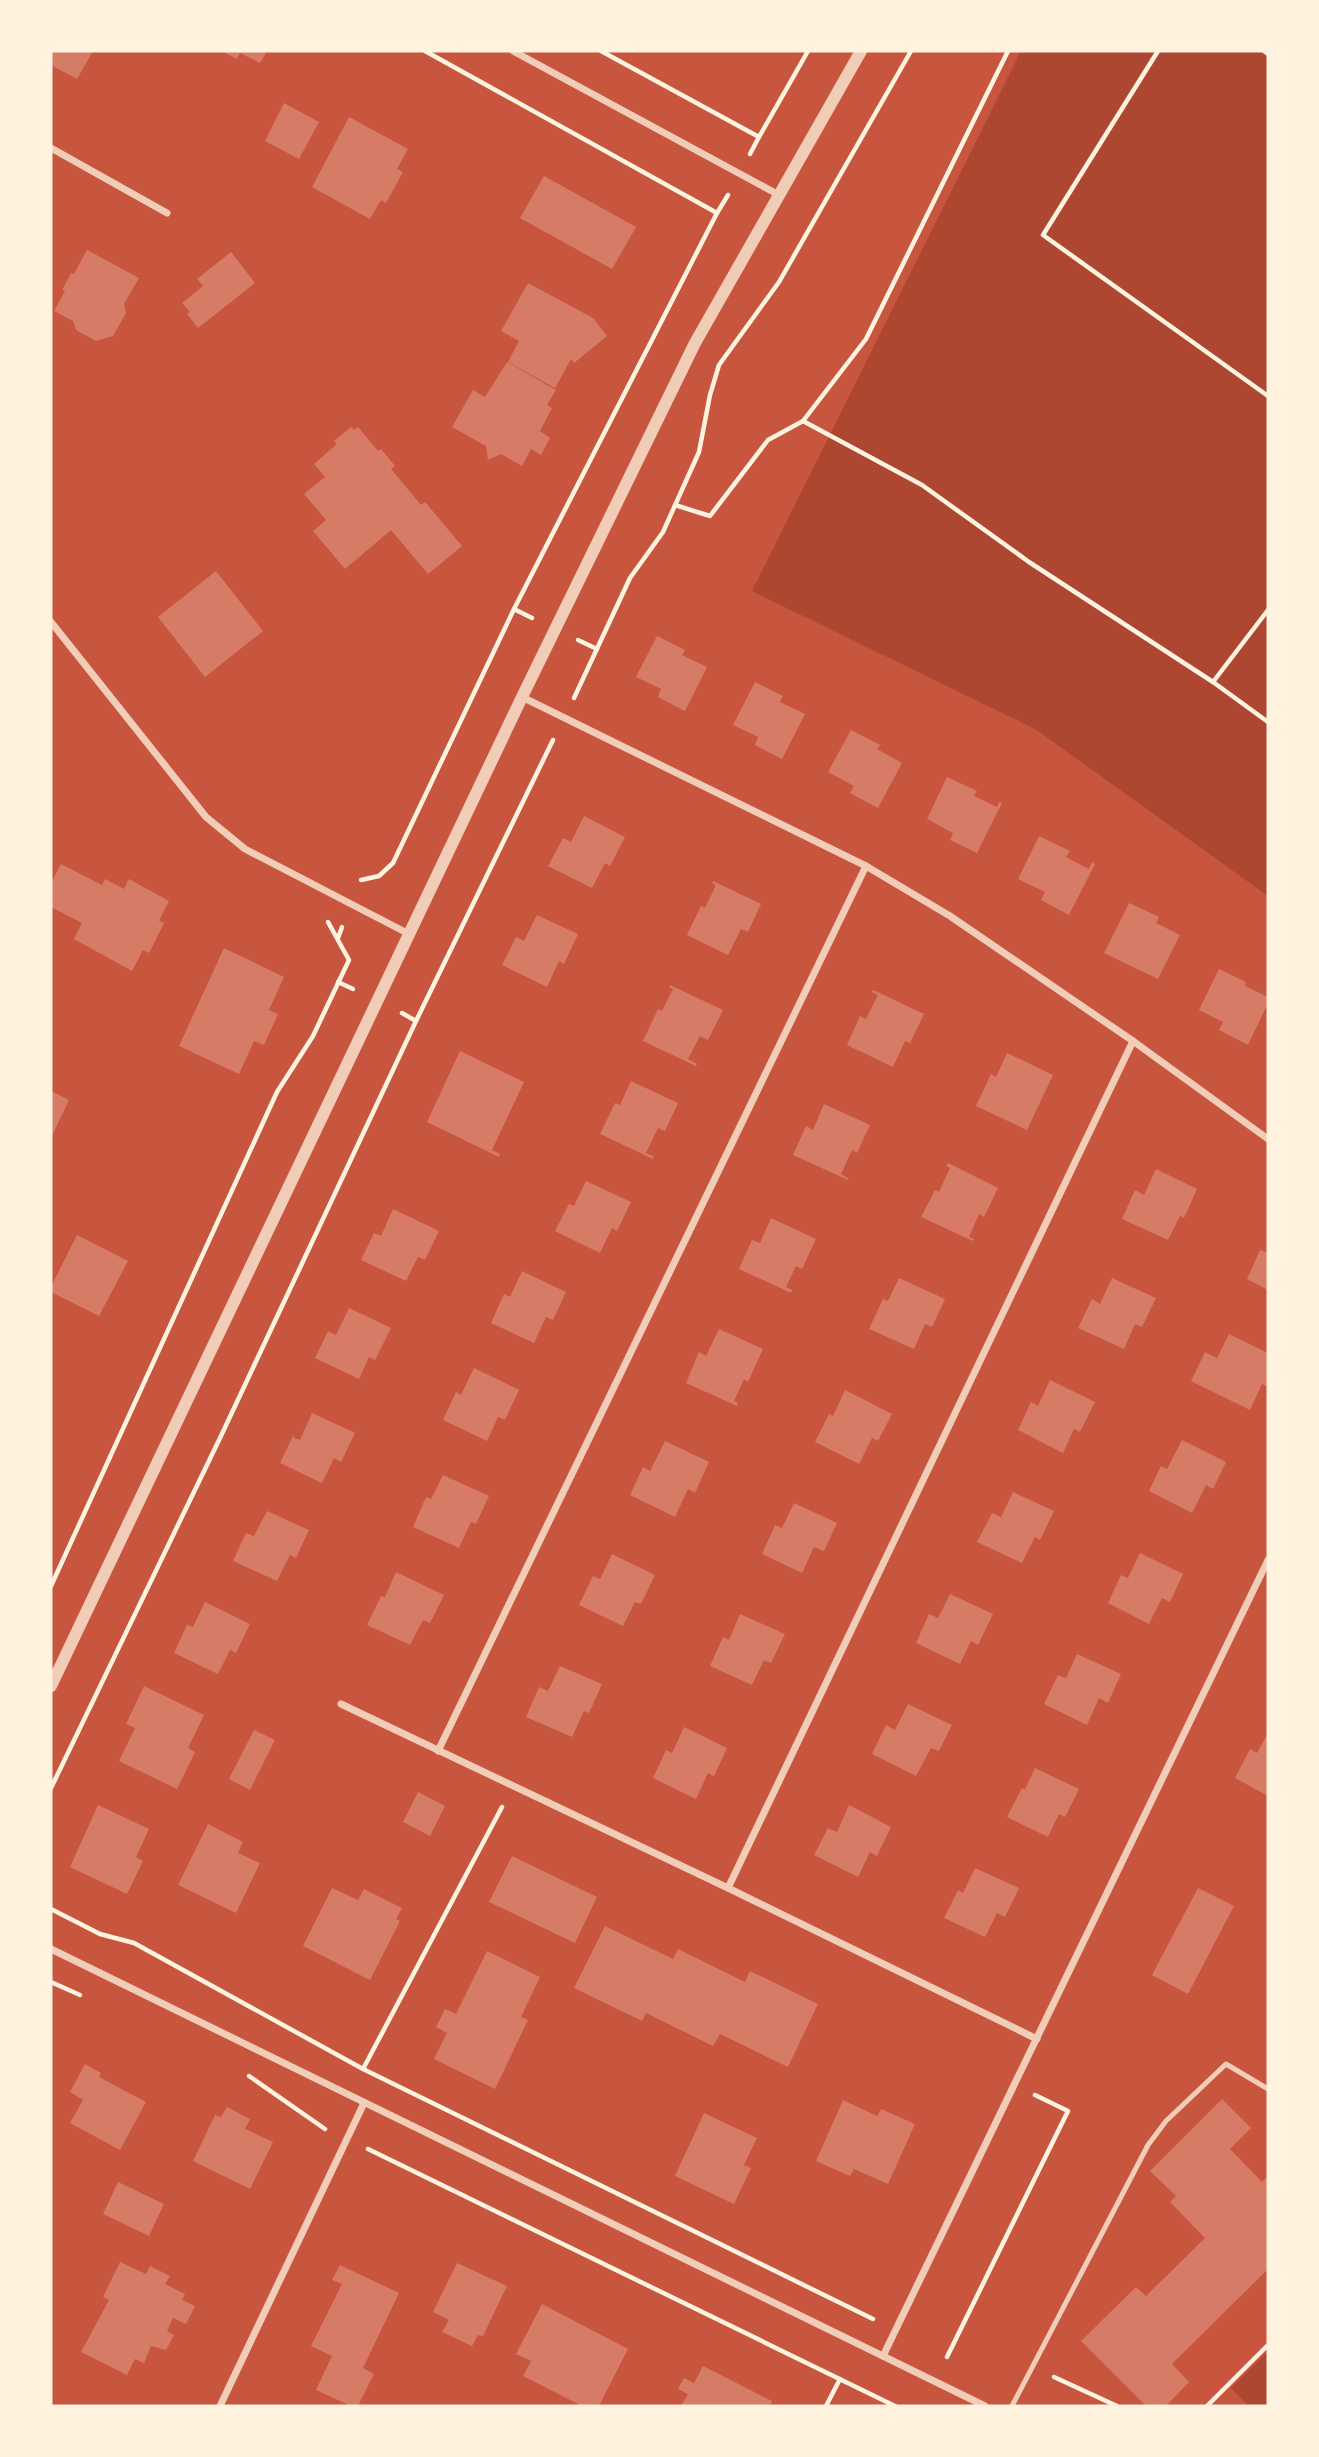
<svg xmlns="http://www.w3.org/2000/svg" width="1319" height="2457" font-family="'Exo 2',sans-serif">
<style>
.green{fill:#ae4732}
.building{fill:#d67c66}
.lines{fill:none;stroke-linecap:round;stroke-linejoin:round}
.path{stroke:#fff3e0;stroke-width:4.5}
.service{stroke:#f1ccb7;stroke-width:5}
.minor{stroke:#f1ccb7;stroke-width:7}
.tertiary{stroke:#f1ccb7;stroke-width:12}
</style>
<rect width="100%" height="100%" fill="#c8553d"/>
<g class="green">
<path d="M1021,51h247v845l-233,-167 -283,-138z"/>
<path d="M1268,2351v55h-19l-18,-18z"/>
</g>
<g class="building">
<path d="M51,51h42l-16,28 -26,-14z"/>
<path d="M222,51h45l-7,12 -20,-10 -3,6z"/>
<path d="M284,103l35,19 -20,37 -34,-18z"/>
<path d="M349,117l59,32 -11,20 6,3 -17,31 -5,-3 -11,19 -58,-32z"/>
<path d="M544,176l92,51 -24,42 -92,-51z"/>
<path d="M87,250l52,28 -15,26 2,9 -13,23 -17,5 -20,-11 -3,-9 -19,-10 11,-20 -3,-1 9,-17 3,1z"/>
<path d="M231,252l24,31 -57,45 -11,-14 3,-2 -8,-9 21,-17 -6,-7z"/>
<path d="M528,283l65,35 14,18 -33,27 -3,-4 -16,29 -47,-26 11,-21 -18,-10z"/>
<path d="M507,362l49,28 -9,15 5,3 -12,23 10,7 -9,17 -10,-6 -9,17 -21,-12 -13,6 -2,-14 -34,-19 21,-37 12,7z"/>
<path d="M351,427l3,3 4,-3 20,24 3,-2 14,17 -4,3 30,36 4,-3 37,44 -34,28 -37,-44 -46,39 -32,-38 13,-11 -22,-26 21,-17 -11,-13 23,-20 -3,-3z"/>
<path d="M216,571l47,60 -58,46 -47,-60z"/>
<path d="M657,636l28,14 -3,5 25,12 -22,44 -27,-14 3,-8 -25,-12z"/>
<path d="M755,682l28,14 -3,6 25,12 -23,45 -27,-14 3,-8 -25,-12z"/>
<path d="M851,730l29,15 -3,4 25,14 -24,45 -28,-15 4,-7 -26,-14z"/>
<path d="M947,777l30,14 -3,5 23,11 2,-5 3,1 -25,50 -27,-13 3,-7 -26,-14z"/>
<path d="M584,816l41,21 -15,29 -5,-3 -13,25 -44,-22 15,-28 8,4z"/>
<path d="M1039,836l31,15 -4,6 23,12 3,-7 3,2 -26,51 -28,-15 4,-8 -27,-13z"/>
<path d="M61,864l41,21 3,-6 19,10 5,-10 40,22 -10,20 5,2 -15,30 -6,-3 -11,21 -58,-32 8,-16 -31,-16v-24z"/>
<path d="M713,881l48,23 -13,28 -7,-3 -13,26 -41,-20 14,-29 4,2 11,-23 -4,-2z"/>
<path d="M1129,903l30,14 -3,6 24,12 -22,44 -54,-26z"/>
<path d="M537,915l41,19 -14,30 -5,-3 -12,26 -45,-22 14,-28 8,4z"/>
<path d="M224,948l60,29 -15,33 9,4 -14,31 -10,-4 -15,33 -60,-28z"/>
<path d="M1219,969l27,13 -1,4 23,11v6l-20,42 -29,-15 4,-8 -24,-12z"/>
<path d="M670,985l53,25 -15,30 -8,-4 -12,23 9,5 -1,2 -53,-25 15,-32 4,2 11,-22 -4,-2z"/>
<path d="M873,990l51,24 -14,29 -5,-2 -12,26 -46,-22 13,-29 6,3 12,-24 -6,-3z"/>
<path d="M460,1051l64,31 -32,68 8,4 -1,3 -72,-35z"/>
<path d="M1007,1053l46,22 -26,55 -51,-24 15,-32 5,3z"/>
<path d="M631,1081l47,22 -13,28 -7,-3 -12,25 7,3v3l-53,-25 15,-31 5,2z"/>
<path d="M51,1091l18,9 -18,38z"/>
<path d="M824,1104l46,21 -13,28 -5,-3 -11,24 8,5 -1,1 -55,-25 13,-29 7,4z"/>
<path d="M948,1163l50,25 -14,29 -5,-3 -10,23 5,2 -1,2 -52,-24 14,-27 4,2 11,-24 -4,-2z"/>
<path d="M1156,1169l41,20 -13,29 -4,-2 -12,24 -46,-21 13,-29 9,5z"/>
<path d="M586,1181l45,21 -14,29 -5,-3 -12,25 -45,-22 14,-27 5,2z"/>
<path d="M393,1209l46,22 -14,29 -7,-3 -12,24 -45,-21 13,-27 7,3z"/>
<path d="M771,1218l45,21 -14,30 -6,-3 -10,21 6,3 -1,3 -52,-24 13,-29 8,3z"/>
<path d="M77,1235l51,26 -29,55 -48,-24v-5z"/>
<path d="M1260,1250l8,3v37l-21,-11z"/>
<path d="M522,1271l44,21 -13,28 -7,-3 -12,26 -43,-20 13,-29 6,3z"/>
<path d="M899,1278l46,21 -13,28 -7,-3 -11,25 -45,-20 14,-30 5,2z"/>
<path d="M1112,1278l44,20 -14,29 -7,-3 -11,25 -46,-21 14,-29 8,5z"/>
<path d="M349,1308l42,20 -16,32 -6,-3 -10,22 -44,-21 13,-27 8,4z"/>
<path d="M719,1329l44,20 -15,33 -4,-3 -10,22 4,2 -1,3 -51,-23 13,-31 7,4z"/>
<path d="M1229,1334l39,19v34l-6,-3 -12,26 -59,-29 14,-29 12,6z"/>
<path d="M474,1368l45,22 -14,30 -7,-3 -11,24 -44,-21 13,-28 5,3z"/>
<path d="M1050,1380l45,22 -15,30 -6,-3 -11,24 -45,-23 13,-28 7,4z"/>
<path d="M845,1390l47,24 -14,27 -6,-3 -13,26 -44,-22 14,-28 4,2z"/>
<path d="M312,1413l43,20 -14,29 -7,-4 -12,25 -42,-20 14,-29v4l6,2z"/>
<path d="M1182,1440l44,22 -13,27 -7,-4 -14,28 -43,-22 12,-25 6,3z"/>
<path d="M665,1441l44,21 -14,31 -7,-4 -13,28 -45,-22 13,-28 7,4z"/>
<path d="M443,1475l46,21 -13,28 -5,-2 -12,26 -46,-21 13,-30 5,2z"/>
<path d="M1013,1492l41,19 -14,29 -5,-3 -13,26 -45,-21 15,-29 9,4z"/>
<path d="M794,1503l43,20 -13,28 -10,-4 -12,26 -40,-19 13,-29 7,3z"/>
<path d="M267,1511l42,19 -13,28 -6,-3 -13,26 -44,-20 13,-28 8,3z"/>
<path d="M1140,1553l43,21 -13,28 -8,-4 -13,26 -41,-21 13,-28 7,3z"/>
<path d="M612,1554l43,21 -14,29 -6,-2 -12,24 -44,-21 14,-29 7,3z"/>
<path d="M396,1572l48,23 -14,28 -7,-3 -13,25 -43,-20 14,-29 4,1z"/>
<path d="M950,1594l43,20 -15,31 -7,-4 -11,23 -44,-21 13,-29 9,4z"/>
<path d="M205,1602l45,22 -14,29 -6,-3 -12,24 -44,-21 13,-28 6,2z"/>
<path d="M740,1614l45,20 -14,29 -7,-3 -12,25 -42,-19 13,-29 6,3z"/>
<path d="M1077,1654l44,20 -13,29 -9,-5 -12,27 -43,-21 14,-29 8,3z"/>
<path d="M560,1666l42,18 -13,29 -5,-2 -12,26 -46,-20 13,-30 9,4z"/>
<path d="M144,1686l60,29 -16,33 7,4 -18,37 -58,-28 16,-33 -9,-4z"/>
<path d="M908,1704l44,21 -13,26 -8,-3 -15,28 -44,-22 14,-29 9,5z"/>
<path d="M684,1727l43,21 -13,28 -6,-3 -12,26 -43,-21 13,-28 6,3z"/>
<path d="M254,1730l21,10 -25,50 -21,-11z"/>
<path d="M1268,1733v63l-33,-18 15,-29 7,4z"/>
<path d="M1035,1768l44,21 -14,28 -6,-3 -11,23 -41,-20 15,-29 3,1z"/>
<path d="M418,1792l27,14 -15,30 -27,-14z"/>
<path d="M98,1805l51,24 -13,28 7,4 -16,33 -57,-27z"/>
<path d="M849,1805l42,22 -14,29 -7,-4 -12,25 -44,-22 14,-27 9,4z"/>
<path d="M208,1824l35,18 -5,11 22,10 -24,50 -58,-28z"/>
<path d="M512,1856l85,41 -22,46 -86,-41z"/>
<path d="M975,1868l44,20 -14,29 -8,-4 -12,24 -41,-19 14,-28 5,3z"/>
<path d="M332,1888l26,12 6,-11 38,19 -6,11 4,2 -30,59 -67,-34z"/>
<path d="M1198,1888l36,18 -46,88 -36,-19z"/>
<path d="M605,1926l68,33 5,-10 67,33 5,-11 68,33 -30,63 -68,-33 -7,12 -67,-33 -4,8 -68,-33z"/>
<path d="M487,1951l53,26 -19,40 7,3 -33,69 -61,-30 13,-26 -11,-6 9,-18 11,5z"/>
<path d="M85,2064l16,9 -2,4 47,25 -26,48 -50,-27 13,-23 -13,-8z"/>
<path d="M1222,2099l29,29 -21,21 32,33 5,-5 1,1v91l-96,95 17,18 -23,24h-20l-65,-65 55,-54 10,9 59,-58 -35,-36 6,-6 -26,-25z"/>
<path d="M843,2100l34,16 4,-7 34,15 -27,60 -34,-15 -4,7 -34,-15z"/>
<path d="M227,2107l23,12 -5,10 28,13 -23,47 -57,-28 22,-46 6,2z"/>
<path d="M704,2113l53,25 -13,27 7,3 -17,36 -59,-28z"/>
<path d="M118,2182l46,22 -15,32 -46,-22z"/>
<path d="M120,2262l26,12 4,-8 20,10 -5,8 20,10 -3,6 13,6 -9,18 -13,-6 -6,13 7,4 -8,15 -15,-4 -7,17 -9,-4 -8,16 -46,-23 28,-52 -6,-3z"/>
<path d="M457,2263l50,23 -24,50 -5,-1 -6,11 -30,-14 7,-12 -16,-8z"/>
<path d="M340,2265l59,28 -36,75 11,6 -16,32h-7l-35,-16 16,-34 -21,-10 31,-62 -10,-4z"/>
<path d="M542,2304l86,45 -29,57h-17l-59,-30 8,-15 -15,-7z"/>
<path d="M703,2366l69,35 -2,5h-89l7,-12 -10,-5 6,-11 10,5z"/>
</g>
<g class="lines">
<g class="path">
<path d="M601,51l158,86 49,-86"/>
<path d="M1158,51l-115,184 225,161"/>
<path d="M1264,51l4,3"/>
<path d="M750,154l9,-17"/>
<path d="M717,213l11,-18"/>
<path d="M803,421l63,-82 142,-288"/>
<path d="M675,505l35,11 58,-76 35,-19 119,64 107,77 184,120 55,40"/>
<path d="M514,609l18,9"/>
<path d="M578,640l19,9"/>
<path d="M1213,682l55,-72"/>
<path d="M574,698l56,-120 33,-46 36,-80 11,-57 9,-30 60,-83 132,-231"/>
<path d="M361,880l18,-4 14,-13 121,-254 203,-396 -292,-162"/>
<path d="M338,938l4,-11"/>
<path d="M338,982l15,7"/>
<path d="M402,1013l14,8"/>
<path d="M51,1586l226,-494 36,-56 36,-76 -21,-38"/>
<path d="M51,1788l169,-350 196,-417 137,-281"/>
<path d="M51,1909l49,25 34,9 229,126 510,250"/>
<path d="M51,1982l29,13"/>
<path d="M363,2069l139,-262"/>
<path d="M249,2076l76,53"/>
<path d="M368,2149l527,257"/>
<path d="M947,2357l121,-246 -33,-16"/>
<path d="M1054,2377l63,29"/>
<path d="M826,2406l14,-27"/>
<path d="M1207,2406l61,-61"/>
</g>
<path class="service" d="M1012,2406l136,-261 18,-24 60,-57 42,25"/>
<g class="minor">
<path d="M513,51l266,144"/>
<path d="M51,148l116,65"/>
<path d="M51,622l155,195 39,32 164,85"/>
<path d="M522,697l344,169 84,50 183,125 135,98"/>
<path d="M341,1704l387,184 309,151"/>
<path d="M438,1751l428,-885"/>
<path d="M728,1888l405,-847"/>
<path d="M51,1949l934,457"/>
<path d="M883,2356l385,-796"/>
<path d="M220,2406l144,-303"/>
</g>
<path class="tertiary" d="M51,1686l471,-989 173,-354 166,-292"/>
</g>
<rect width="1319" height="2457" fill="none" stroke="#fff3e0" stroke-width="105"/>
</svg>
